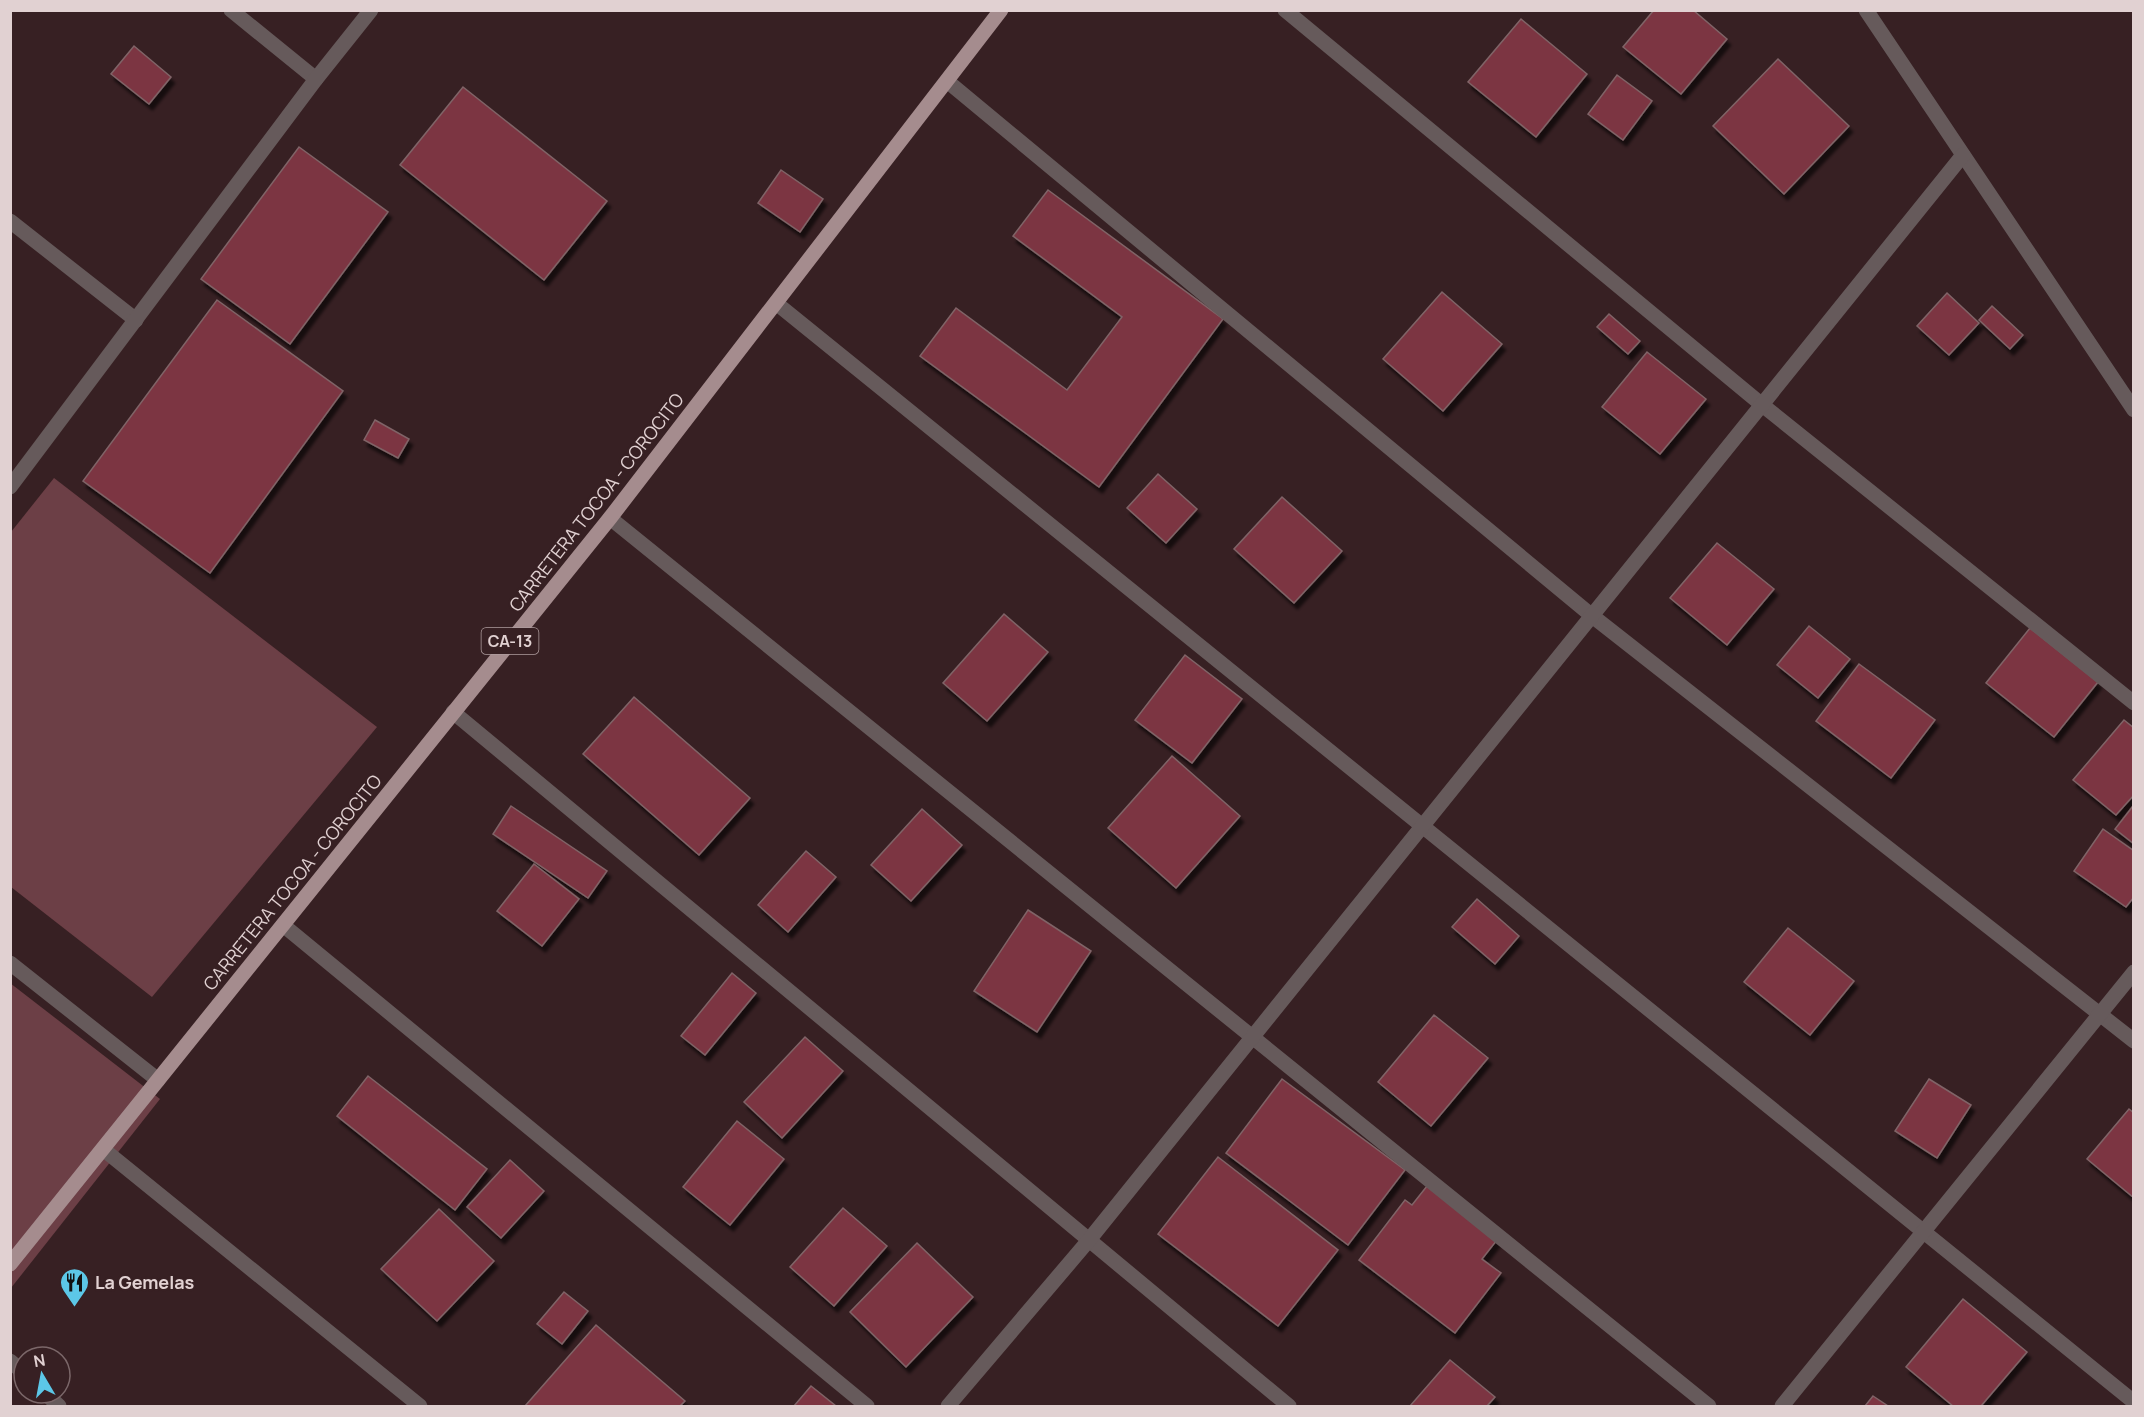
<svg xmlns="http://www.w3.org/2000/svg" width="2144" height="1417" font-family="Manrope,sans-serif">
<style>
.green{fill:#6c3f46}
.building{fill:#7b3643;stroke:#806467;stroke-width:1.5;filter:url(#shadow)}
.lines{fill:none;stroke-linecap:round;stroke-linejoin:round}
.minor{stroke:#665a5b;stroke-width:15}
.primary{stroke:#a58c8e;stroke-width:15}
.labels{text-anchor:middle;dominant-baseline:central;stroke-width:4.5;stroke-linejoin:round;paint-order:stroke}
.shield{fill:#372023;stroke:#ae9c9e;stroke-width:1.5}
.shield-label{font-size:16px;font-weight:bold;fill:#e1d1d2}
.street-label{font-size:18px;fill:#e1d1d2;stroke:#372023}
.poi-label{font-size:18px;font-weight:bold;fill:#e1d1d2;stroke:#372023;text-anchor:start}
</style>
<defs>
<filter id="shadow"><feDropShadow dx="3.5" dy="6" stdDeviation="1.5" flood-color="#0009"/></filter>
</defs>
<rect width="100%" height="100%" fill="#372023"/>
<g class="green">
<path d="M54,478l323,249 -225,270 -141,-110v-355z"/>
<path d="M10,983l150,116 -149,189h-1z"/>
</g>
<g class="building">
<path d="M1654,10h39l34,29 -46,55 -58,-47z"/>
<path d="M1521,19l66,55 -51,63 -68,-55z"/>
<path d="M134,46l37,31 -22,27 -38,-30z"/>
<path d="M1778,59l71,67 -65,68 -71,-68z"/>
<path d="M1617,75l35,26 -29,39 -35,-26z"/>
<path d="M463,87l144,114 -63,79 -144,-115z"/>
<path d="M299,147l89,65 -98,132 -89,-65z"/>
<path d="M781,170l42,29 -23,33 -42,-29z"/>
<path d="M1048,190l175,129 -124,168 -179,-131 36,-48 111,82 55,-73 -109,-81z"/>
<path d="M1442,292l60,52 -59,67 -60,-52z"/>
<path d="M1947,293l32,30 -30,32 -32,-29z"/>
<path d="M217,300l126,91 -133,182 -127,-92z"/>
<path d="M1992,306l31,29 -13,14 -31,-29z"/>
<path d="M1609,314l31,27 -12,13 -31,-27z"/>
<path d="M1647,352l59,47 -46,55 -58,-47z"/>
<path d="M375,420l34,19 -11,19 -34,-18z"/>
<path d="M1158,474l39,35 -31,34 -39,-35z"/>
<path d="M1282,497l60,54 -48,52 -60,-54z"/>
<path d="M1717,543l57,46 -47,56 -57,-47z"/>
<path d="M1004,614l44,38 -61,69 -44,-38z"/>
<path d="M1809,626l41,33 -32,39 -41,-33z"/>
<path d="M2030,628l68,54 -44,55 -68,-54z"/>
<path d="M1185,655l57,44 -50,64 -57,-43z"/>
<path d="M1859,664l76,56 -44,58 -75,-57z"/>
<path d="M634,697l116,101 -51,57 -116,-101z"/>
<path d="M2124,720l10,8v67l-18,20 -43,-35z"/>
<path d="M1172,756l68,60 -64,72 -68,-60z"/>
<path d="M511,806l96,65 -19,27 -95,-64z"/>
<path d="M2133,806h1v38l-19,-15z"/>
<path d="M922,809l40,36 -51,56 -40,-36z"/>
<path d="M2103,829l31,22v46l-8,10 -52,-36z"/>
<path d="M806,851l30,26 -48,55 -30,-27z"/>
<path d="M534,864l45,35 -37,47 -45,-35z"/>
<path d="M1477,899l42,37 -24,28 -43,-37z"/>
<path d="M1028,910l63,41 -54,81 -63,-41z"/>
<path d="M1788,928l66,53 -44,54 -66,-53z"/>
<path d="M732,973l24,20 -51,62 -24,-19z"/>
<path d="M1434,1015l54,43 -57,68 -53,-44z"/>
<path d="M805,1037l38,34 -61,67 -38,-36z"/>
<path d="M368,1076l119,93 -32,41 -118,-94z"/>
<path d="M1282,1079l123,91 -57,75 -122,-92z"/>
<path d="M1929,1079l42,26 -34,53 -42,-27z"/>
<path d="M2129,1109l5,4v85l-47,-39z"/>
<path d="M737,1121l47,38 -54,66 -47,-38z"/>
<path d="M1218,1157l120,93 -60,76 -120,-92z"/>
<path d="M510,1160l34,31 -43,47 -34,-31z"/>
<path d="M1427,1186l70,54 -15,19 19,14 -46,60 -96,-73 46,-60 7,5z"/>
<path d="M843,1208l44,38 -53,60 -44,-39z"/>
<path d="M439,1209l55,52 -57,60 -56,-52z"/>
<path d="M917,1243l56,54 -67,70 -56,-55z"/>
<path d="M564,1292l24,19 -26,33 -25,-20z"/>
<path d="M1963,1299l64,53 -46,54h-28l-47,-39z"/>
<path d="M596,1325l89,76 -5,5h-155z"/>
<path d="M1450,1360l45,37 -8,9h-77z"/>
<path d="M811,1386l25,20h-42z"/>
<path d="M1873,1396l15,10h-23z"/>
</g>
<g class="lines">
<g class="minor">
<path d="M231,10l85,69"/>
<path d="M1285,10l476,394 373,299"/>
<path d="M1866,10l268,400"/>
<path d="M947,81l644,534 543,426"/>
<path d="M10,221l126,99"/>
<path d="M776,303l1358,1099"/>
<path d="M10,487l306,-408 55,-69"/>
<path d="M610,518l1099,888"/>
<path d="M453,712l836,694"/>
<path d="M283,925l584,481"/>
<path d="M10,963l148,117"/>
<path d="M103,1149l317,257"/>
<path d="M10,1361l14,12"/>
<path d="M45,1393l14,13"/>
<path d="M948,1406l141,-166 874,-1085"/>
<path d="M1782,1406l352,-434"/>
</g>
<path class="primary" d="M10,1264l600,-746 391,-508"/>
</g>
<defs>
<symbol id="restaurant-pin" viewBox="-11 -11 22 30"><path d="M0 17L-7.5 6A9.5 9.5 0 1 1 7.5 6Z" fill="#5cc7e7" stroke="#372023"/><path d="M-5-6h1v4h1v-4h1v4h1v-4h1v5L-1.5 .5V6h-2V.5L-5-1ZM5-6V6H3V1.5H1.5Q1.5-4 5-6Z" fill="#111"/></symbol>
</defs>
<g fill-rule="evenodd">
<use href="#restaurant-pin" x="58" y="1266" width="33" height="45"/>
</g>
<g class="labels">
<rect class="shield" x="481.5" y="628" width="57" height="26" rx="4.5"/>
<g class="shield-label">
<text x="510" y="641">CA-13</text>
</g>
<g class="street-label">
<text transform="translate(596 502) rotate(-52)">CARRETERA TOCOA - COROCITO</text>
<text transform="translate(292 882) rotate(-51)">CARRETERA TOCOA - COROCITO</text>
</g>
<g class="poi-label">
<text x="95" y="1282">La Gemelas</text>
</g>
</g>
<rect width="2144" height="1417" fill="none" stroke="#e1d1d2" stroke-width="24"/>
<g transform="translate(42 1375) rotate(350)"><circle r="28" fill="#372023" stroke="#7b6769" stroke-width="1.5"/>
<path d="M0-4.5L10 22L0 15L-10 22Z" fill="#5cc7e7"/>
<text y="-9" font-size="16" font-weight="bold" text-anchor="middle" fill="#e1d1d2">N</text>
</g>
</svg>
